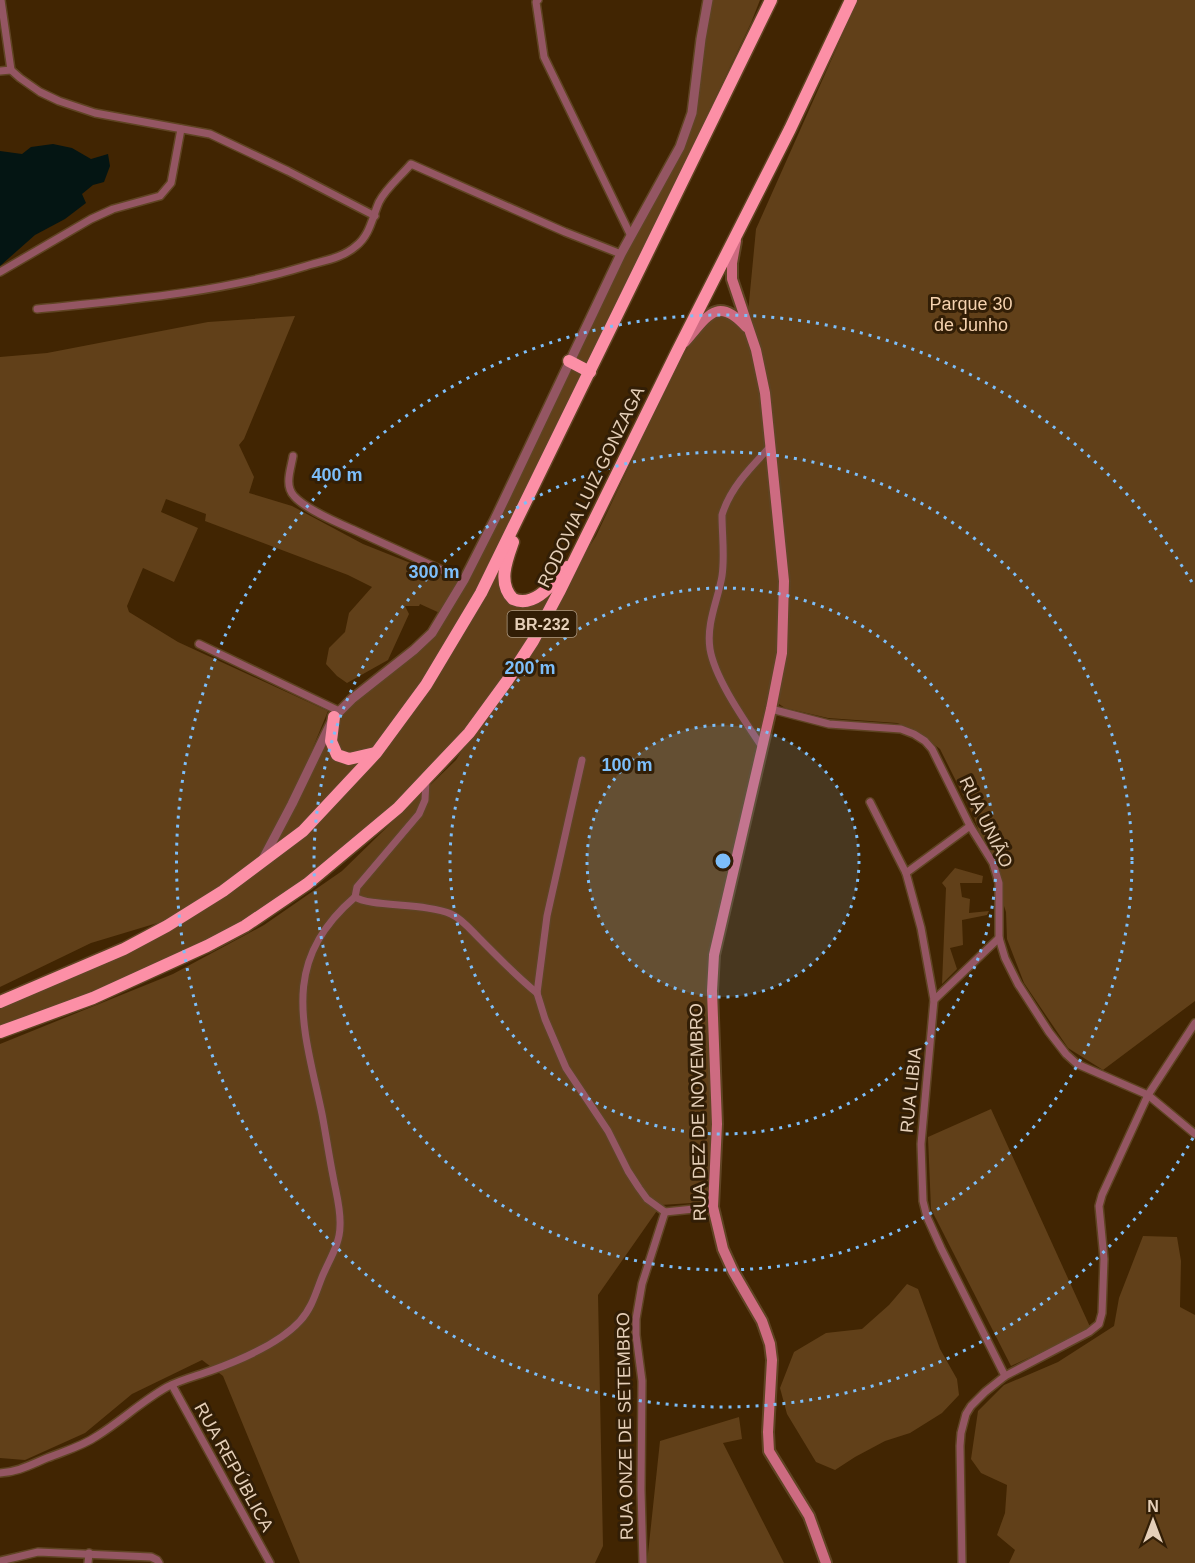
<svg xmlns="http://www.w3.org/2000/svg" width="1195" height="1563" font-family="Arial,sans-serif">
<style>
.green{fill:#614019}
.water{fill:#041513}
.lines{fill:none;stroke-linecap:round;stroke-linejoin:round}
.minor-casing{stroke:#5f4423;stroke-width:10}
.tertiary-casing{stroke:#5f4423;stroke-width:12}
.secondary-casing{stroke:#5f4423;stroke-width:14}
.trunk-casing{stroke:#5f4423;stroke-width:15}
.minor{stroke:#945663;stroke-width:7}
.tertiary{stroke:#945663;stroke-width:9}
.secondary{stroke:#cd6b81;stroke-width:10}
.trunk{stroke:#fc8fa6;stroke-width:12}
.ring{fill:none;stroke:#7dbef9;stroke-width:3;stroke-dasharray:3 6}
.labels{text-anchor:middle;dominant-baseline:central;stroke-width:6;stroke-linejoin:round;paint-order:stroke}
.shield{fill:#321e06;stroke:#af9a83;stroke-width:1.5}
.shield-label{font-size:16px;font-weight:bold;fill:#e5cfb8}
.park-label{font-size:18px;fill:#f5d2af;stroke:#321e06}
.street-label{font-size:18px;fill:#e5cfb8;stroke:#321e06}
.centre{fill:#7dbef9;stroke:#321e06;stroke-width:3}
.ring-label{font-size:18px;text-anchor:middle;font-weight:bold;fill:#7dbef9;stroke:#321e06;stroke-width:6;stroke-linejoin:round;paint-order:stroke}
</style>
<rect width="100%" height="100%" fill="#412502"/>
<g class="green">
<path d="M711,0h49l-9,23 -252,529 -54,96 -71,102 -17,7 -20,-3v-36l6,-7 81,-63 53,-86 144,-305 52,-90 17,-35z"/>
<path d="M858,0h337v1001l-92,69 -35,-22 -44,-65 -17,-44 -1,-27 -32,-95 -34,-68 -26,-20 -17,-6 -69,-5 -43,-10 -18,-12 -45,202 -16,90 7,117 -6,97 -46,3 -63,90 5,251 -8,17h-295l-77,-187 -21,-16 -70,34 -47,39 -60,27 -25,-2v-414l173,-70 91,-49 78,-54 114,-111 140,-224 85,-180 29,-34 9,-5 13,1 14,16 10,-105z"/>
<path d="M295,316l-51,123 -5,6 15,32 -5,16 43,13 71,38 95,38 -16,32 -22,-10 -1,2h-14l4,8 -21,46 -41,23 -10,-7 -11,-12 3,-16 16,-16 4,-19 23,-26 -24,-12 -143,-54 1,-7 -40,-15 -5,13 37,16 -24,54 -31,-14 -16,38 2,6 49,30 150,69 -35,85 -32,64 41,-25 77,-82 124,-190 13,41 44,-21 -64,112 -73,94 -164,125 -152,75 -107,41v-27l86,-34 78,-48 -73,22 -91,44v-630l47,-4 161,-31z"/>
<path d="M331,727l3,29h37l-71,75 -33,23z"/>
<path d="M955,868l28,8 -1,7h-22l2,14 8,2 -1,14 20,-2 -2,4 -25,5 1,25 -13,3 7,21 -15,15 4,-96 -4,-5z"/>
<path d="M991,1109l100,220 -80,37 -80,-157 -3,-72z"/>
<path d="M1143,1236l34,1 4,24 -1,46 15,8v248h-186l6,-13 -18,-15 8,-22 2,-28 -26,-12 -10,-14 7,-48 26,-26 54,-23 56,-36 5,-28z"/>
<path d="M907,1284l11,5 22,60 17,30 2,16 -17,18 -32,20 -25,8 -30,16 -20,13 -19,-8 -29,-48 -7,-26 14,-36 32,-19 36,-4 27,-24z"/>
<path d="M739,1417l3,22 -19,4 61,120h-137l13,-122z"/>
</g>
<path class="water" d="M53,144l19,4 19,11 17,-5 2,12 -6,16 -11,3 -11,9 4,9 -21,16 -30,16 -35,31v-115l22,3 9,-7z"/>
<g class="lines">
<defs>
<g id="minor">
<path d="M1,0l10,70 9,8 20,14 19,9 36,12 115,21 78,37 87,45"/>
<path d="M538,0l-2,2 8,55 87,179"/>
<path d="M0,71l11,-1"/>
<path d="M0,272l91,-53 22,-10 47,-13 11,-13 10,-54"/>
<path d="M37,309c91,-9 181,-16 269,-43 16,-5 37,-8 50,-20 14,-11 16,-28 23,-44 7,-14 22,-26 32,-38l154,68 56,22"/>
<path d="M293,456c-2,13 -9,29 1,40 11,13 44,27 60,34 37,17 73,33 110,50"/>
<path d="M199,644l140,67"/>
<path d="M771,709l58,15 72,5 13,5 11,7 7,8 38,77 23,37 6,20v55l6,20 13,26 31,48 17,22 11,10 71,31 47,39"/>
<path d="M762,747c-17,-26 -47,-68 -52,-98 -4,-26 8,-49 12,-73 3,-20 0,-41 0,-61 8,-27 29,-48 48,-68"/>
<path d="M582,760l-35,156 -10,77 8,26 21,49 42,63 20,40 11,17 8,11 18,13 -23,72 -6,35v16l6,46 -1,109 2,73"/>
<path d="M426,780l-1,20 -6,14 -62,73 -2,10c14,10 72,6 96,17 11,5 19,15 28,24 19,19 37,38 58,55"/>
<path d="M870,802l36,71 15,55 13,72 -13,144 2,57 4,16 14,31 64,128"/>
<path d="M906,873l64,-47"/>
<path d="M934,1000l65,-62"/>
<path d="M665,1212l48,-5"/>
<path d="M172,1385l98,178"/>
<path d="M0,1473c18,-1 30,-8 47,-15 17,-7 34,-11 50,-22 24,-15 45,-35 70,-49 13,-7 29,-11 43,-16 28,-10 70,-28 90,-50 12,-13 16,-29 22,-44 7,-17 18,-33 18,-51 1,-17 -4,-33 -7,-50 -4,-20 -7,-41 -11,-62 -18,-86 -44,-151 33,-217"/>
<path d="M0,1561l38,-9 113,5 6,3 2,3"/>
<path d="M88,1563l1,-10"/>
<path d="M962,1563l-2,-117 1,-13 5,-19 5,-8 14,-14 20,-16 84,-44 10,-8 3,-11 2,-54 -5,-53 3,-11 46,-100 47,-72"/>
</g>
<path id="tertiary" d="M263,859l29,-55 42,-87 18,-18 62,-49 18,-17 32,-53 31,-61 126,-265 59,-107 12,-34 9,-74 7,-39"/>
<g id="secondary">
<path d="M736,241l-4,22v16l24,71 9,43 19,188 -2,72 -11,56 -57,246 -2,36 5,133 -4,83 10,42 10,22 29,50 8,23 2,16 -4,72 1,19 40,65 17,47"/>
<path d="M685,342c22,-25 32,-47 61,-15"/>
</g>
<g id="trunk">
<path d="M569,361l21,11"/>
<path d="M513,542c-6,17 -16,41 0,57 23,10 41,-18 54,-32"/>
<path d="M334,717l-3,24 6,14 12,4 26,-6"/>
<path d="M0,1002l124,-53 43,-23 56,-35 80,-60 73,-78 50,-68 55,-92 290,-593"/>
<path d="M0,1032l93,-34 114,-52 38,-20 62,-42 91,-76 71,-75 38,-52 26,-40 26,-49 118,-240 113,-223 61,-129"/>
</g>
</defs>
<use href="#minor" class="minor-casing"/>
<use href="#tertiary" class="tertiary-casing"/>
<use href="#secondary" class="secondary-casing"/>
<use href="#trunk" class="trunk-casing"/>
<use href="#minor" class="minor"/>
<use href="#tertiary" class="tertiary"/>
<use href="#secondary" class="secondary"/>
<use href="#trunk" class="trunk"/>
</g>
<circle cx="723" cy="861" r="136" fill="#7dbef9" fill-opacity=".12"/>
<g class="ring">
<circle cx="723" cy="861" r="136"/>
<circle cx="723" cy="861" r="273"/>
<circle cx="723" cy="861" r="409"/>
<path d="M1193 1138A546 546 0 1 1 1193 584"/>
</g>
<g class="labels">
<rect class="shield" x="507.5" y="611" width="69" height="26" rx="4.5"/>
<g class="shield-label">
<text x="542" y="624">BR-232</text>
</g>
<g class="park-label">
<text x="971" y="304">Parque 30<tspan x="971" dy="21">de Junho</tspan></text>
</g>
<g class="street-label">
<text transform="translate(591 487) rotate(-64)">RODOVIA LUIZ GONZAGA</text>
<text transform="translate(986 822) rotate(64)">RUA UNIÃO</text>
<text transform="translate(911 1090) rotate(-84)">RUA LIBIA</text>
<text transform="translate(698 1112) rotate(-91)">RUA DEZ DE NOVEMBRO</text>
<text transform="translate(625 1426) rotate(-91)">RUA ONZE DE SETEMBRO</text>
<text transform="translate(234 1467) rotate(61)">RUA REPÚBLICA</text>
</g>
</g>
<circle cx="723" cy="861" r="9" class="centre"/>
<g class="ring-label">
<text x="337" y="481">400 m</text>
<text x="434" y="578">300 m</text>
<text x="530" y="674">200 m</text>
<text x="627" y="771">100 m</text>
</g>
<g transform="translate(1153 1521)" stroke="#321e06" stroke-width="4.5" paint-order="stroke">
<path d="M0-4.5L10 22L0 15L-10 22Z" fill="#e5cfb8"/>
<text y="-9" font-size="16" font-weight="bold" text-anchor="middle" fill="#e5cfb8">N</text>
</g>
</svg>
